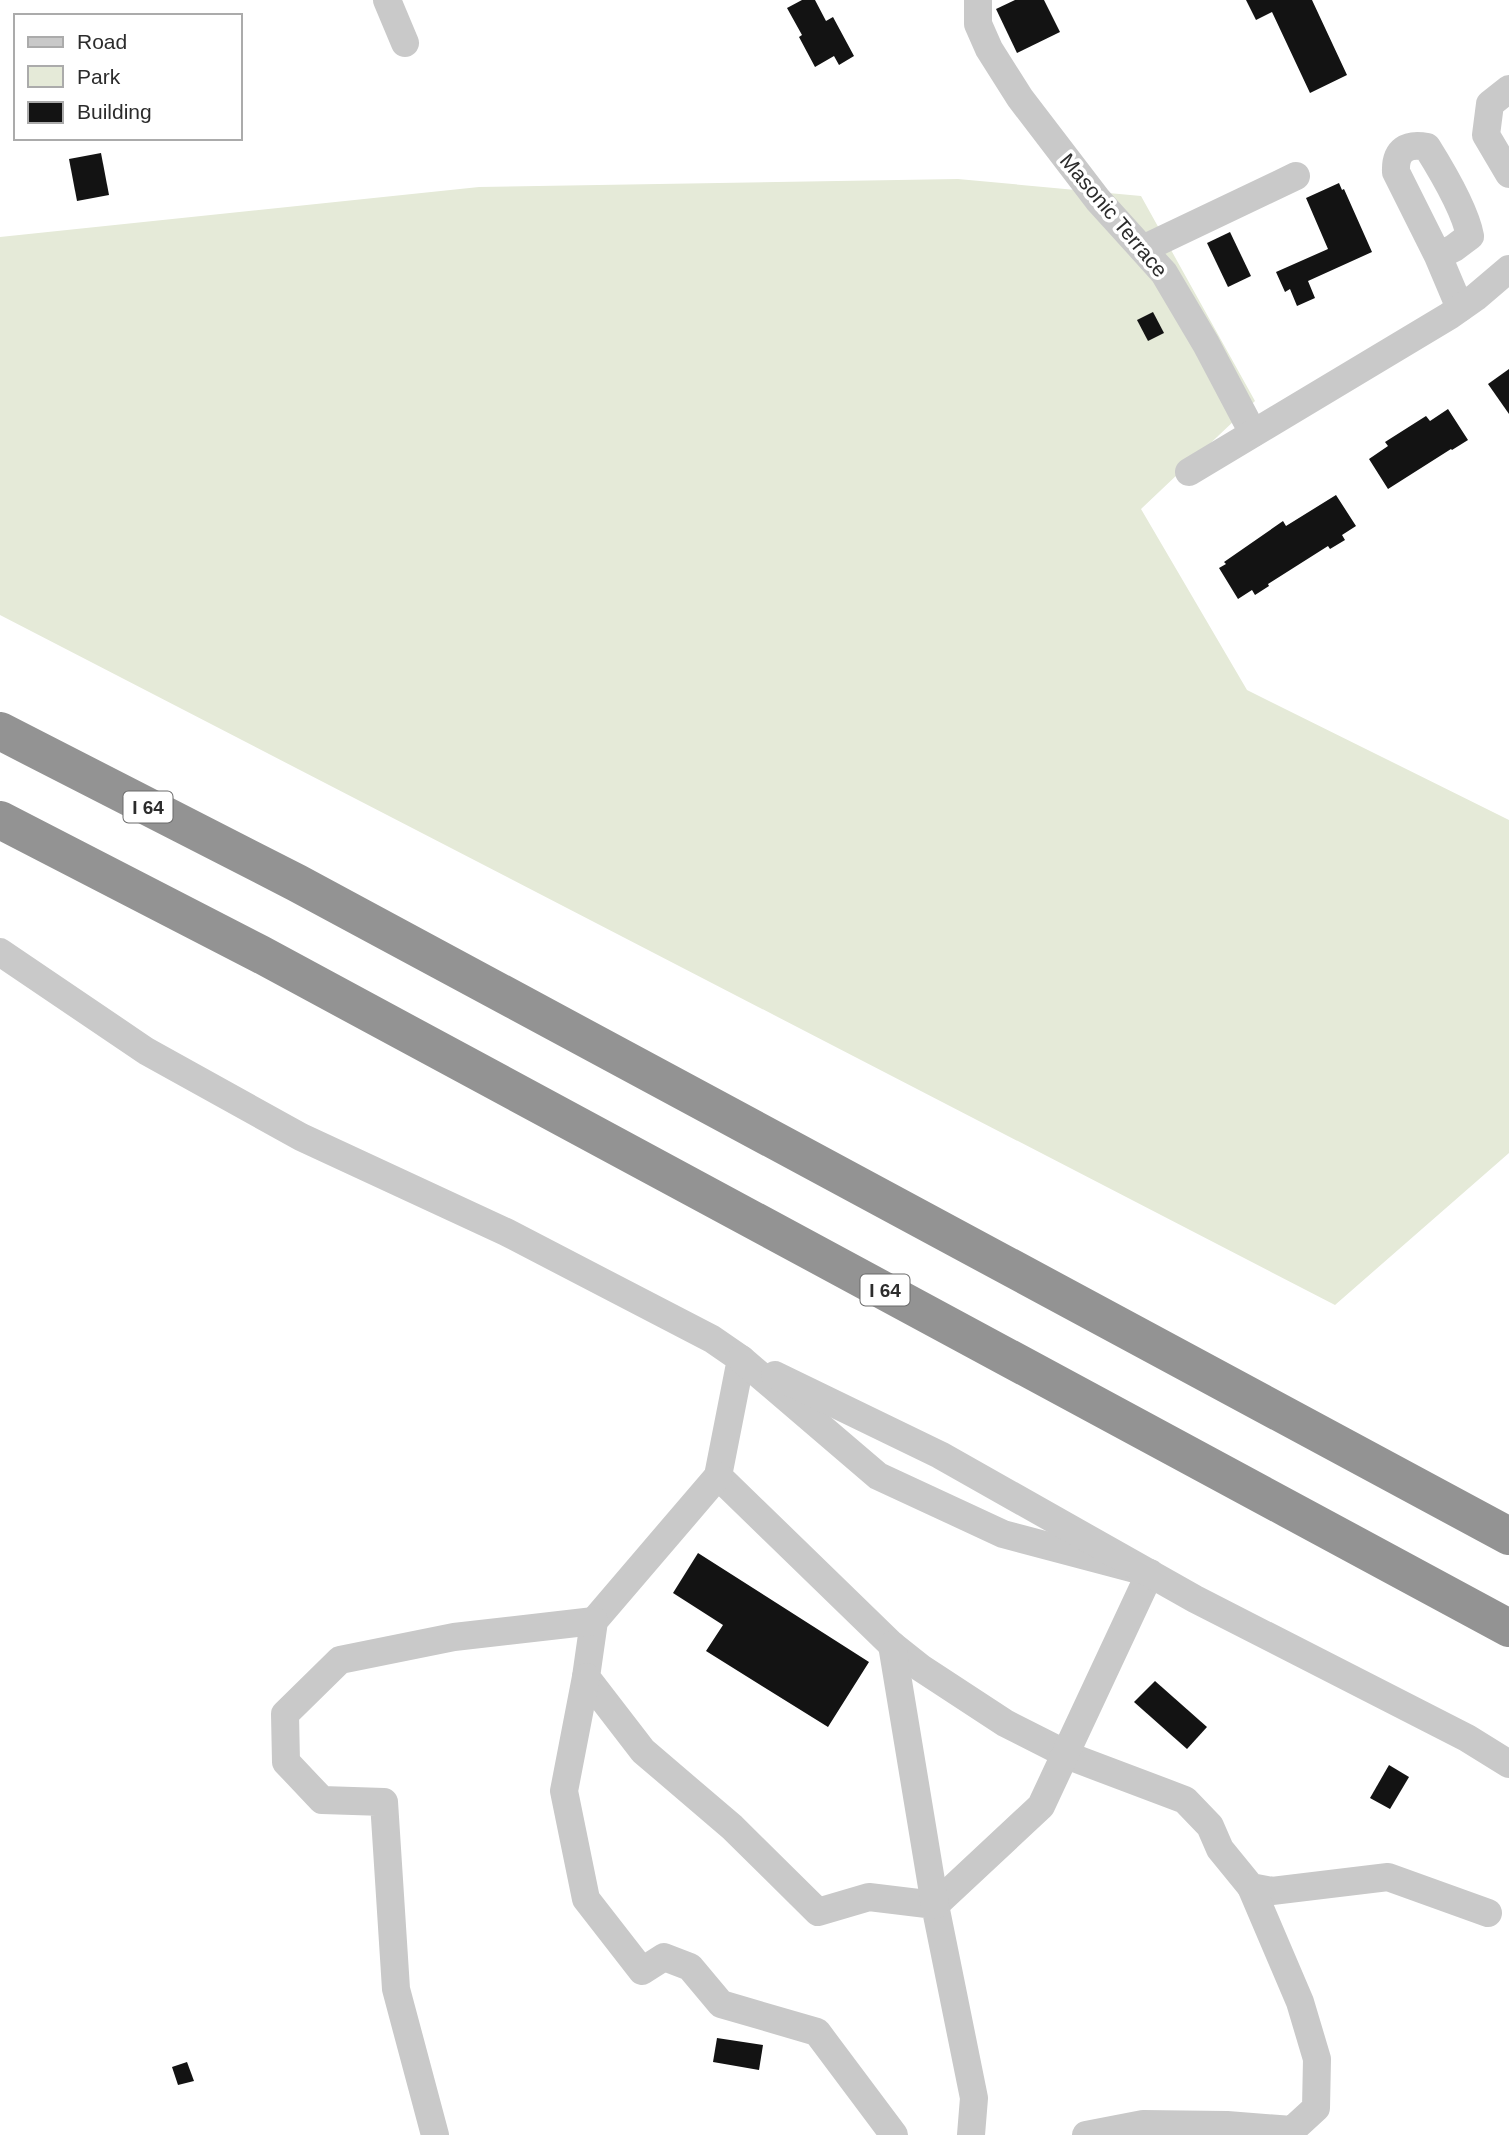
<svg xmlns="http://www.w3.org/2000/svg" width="1509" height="2135" font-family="Arial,sans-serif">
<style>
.green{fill:#e5ead8}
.building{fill:#131313}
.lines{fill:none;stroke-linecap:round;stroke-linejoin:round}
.minor{stroke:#c9c9c9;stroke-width:28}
.highway{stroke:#939393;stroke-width:38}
.labels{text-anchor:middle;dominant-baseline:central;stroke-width:7;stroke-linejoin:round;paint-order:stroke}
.shield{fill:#fff;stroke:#6b6b6b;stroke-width:2}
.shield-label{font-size:19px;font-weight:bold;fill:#2c2c2c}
.street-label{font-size:21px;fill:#2c2c2c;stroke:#fff}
</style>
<rect width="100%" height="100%" fill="#fff"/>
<path class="green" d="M958,179l183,17 114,205 -114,108 106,181 262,130v333l-174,152 -1335,-690v-378l479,-50z"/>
<g class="building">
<path d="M802,0h13l11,21 7,-4 21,39 -15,9 -5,-9 -19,11 -16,-30 3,-2 -15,-27z"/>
<path d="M1015,0h29l16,32 -43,21 -21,-44z"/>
<path d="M1246,0h66l35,75 -37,18 -38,-81 -16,8z"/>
<path d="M101,153l8,42 -32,6 -8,-42z"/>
<path d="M1339,183l3,7 2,-1 28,63 -64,29 7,17 -18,8 -7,-17 -5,3 -9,-20 52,-23 -22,-51z"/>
<path d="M1230,232l21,44 -23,11 -21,-44z"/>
<path d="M1153,312l11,21 -16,8 -11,-21z"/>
<path d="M1509,369v45l-21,-30z"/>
<path d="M1448,409l20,31 -16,10 -1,-1 -63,40 -19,-30 19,-13 -3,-4 41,-26 4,5z"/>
<path d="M1336,495l20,31 -14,9 3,5 -15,9 -2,-3 -60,38 1,2 -14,9 -3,-5 -14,9 -19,-31 7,-4 -2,-2 59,-41 3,5z"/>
<path d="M698,1553l171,109 -41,65 -122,-76 17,-26 -50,-32z"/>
<path d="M1155,1681l52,46 -20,22 -53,-47z"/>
<path d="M1389,1765l20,12 -19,32 -20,-11z"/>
<path d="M717,2038l46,7 -4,25 -46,-8z"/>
<path d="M187,2062l7,19 -16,4 -6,-18z"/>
</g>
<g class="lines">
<g class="minor">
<path d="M387,0l18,43"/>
<path d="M978,0v24l11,25 31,49 78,102 66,73 42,71 47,89"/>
<path d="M1509,89l-19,15 -4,31 23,39"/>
<path d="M1143,249l153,-73"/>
<path d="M1438,256l16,-8 16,-12c-5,-27 -28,-65 -43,-89 -20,-4 -32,3 -31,25l42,84 22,52"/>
<path d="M1189,472l260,-156 27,-19 33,-28"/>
<path d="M0,952l146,99 155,86 205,95 206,107 29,20 -23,117 174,169 29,23 84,55 69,35 111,42 25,26 10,23 31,38 21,4 116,-14 100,36"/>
<path d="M741,1359l137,117 125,58 147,39 -109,233 -106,99"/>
<path d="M775,1375l165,80 255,144 272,139 42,26"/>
<path d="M718,1476l-124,145 -8,56 57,74 89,76 86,85 51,-15 66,8 39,193 -3,37"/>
<path d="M892,1645l43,260"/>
<path d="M586,1677l-22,114 22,108 56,72 22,-14 26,10 31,37 96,28 77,103"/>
<path d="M435,2135l-39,-146 -12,-187 -62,-2 -36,-38 -1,-48 55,-54 114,-23 140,-16"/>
<path d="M1086,2135l57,-11 84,1 65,5 24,-22 1,-49 -17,-57 -49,-115"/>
</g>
<g class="highway">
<path d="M0,731l297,152 1212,653"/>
<path d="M0,820l260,134 1249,674"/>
</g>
</g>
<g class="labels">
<g class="shield">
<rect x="123.5" y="791.5" width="49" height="31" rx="5"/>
<rect x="860.5" y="1274.5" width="49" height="31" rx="5"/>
</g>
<g class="shield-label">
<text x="148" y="807">I 64</text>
<text x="885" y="1290">I 64</text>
</g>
<g class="street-label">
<text transform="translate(1114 215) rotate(50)">Masonic Terrace</text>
</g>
</g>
<rect x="14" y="14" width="228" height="126" fill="#ffffff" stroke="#ababab" stroke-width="2"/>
<rect x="28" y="37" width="35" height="10" fill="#c9c9c9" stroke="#ababab" stroke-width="2"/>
<text x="77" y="49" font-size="21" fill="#2c2c2c">Road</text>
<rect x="28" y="66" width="35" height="21" fill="#e5ead8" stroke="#ababab" stroke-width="2"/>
<text x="77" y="84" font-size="21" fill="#2c2c2c">Park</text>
<rect x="28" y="102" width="35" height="21" fill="#131313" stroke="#ababab" stroke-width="2"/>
<text x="77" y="119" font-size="21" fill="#2c2c2c">Building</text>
</svg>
